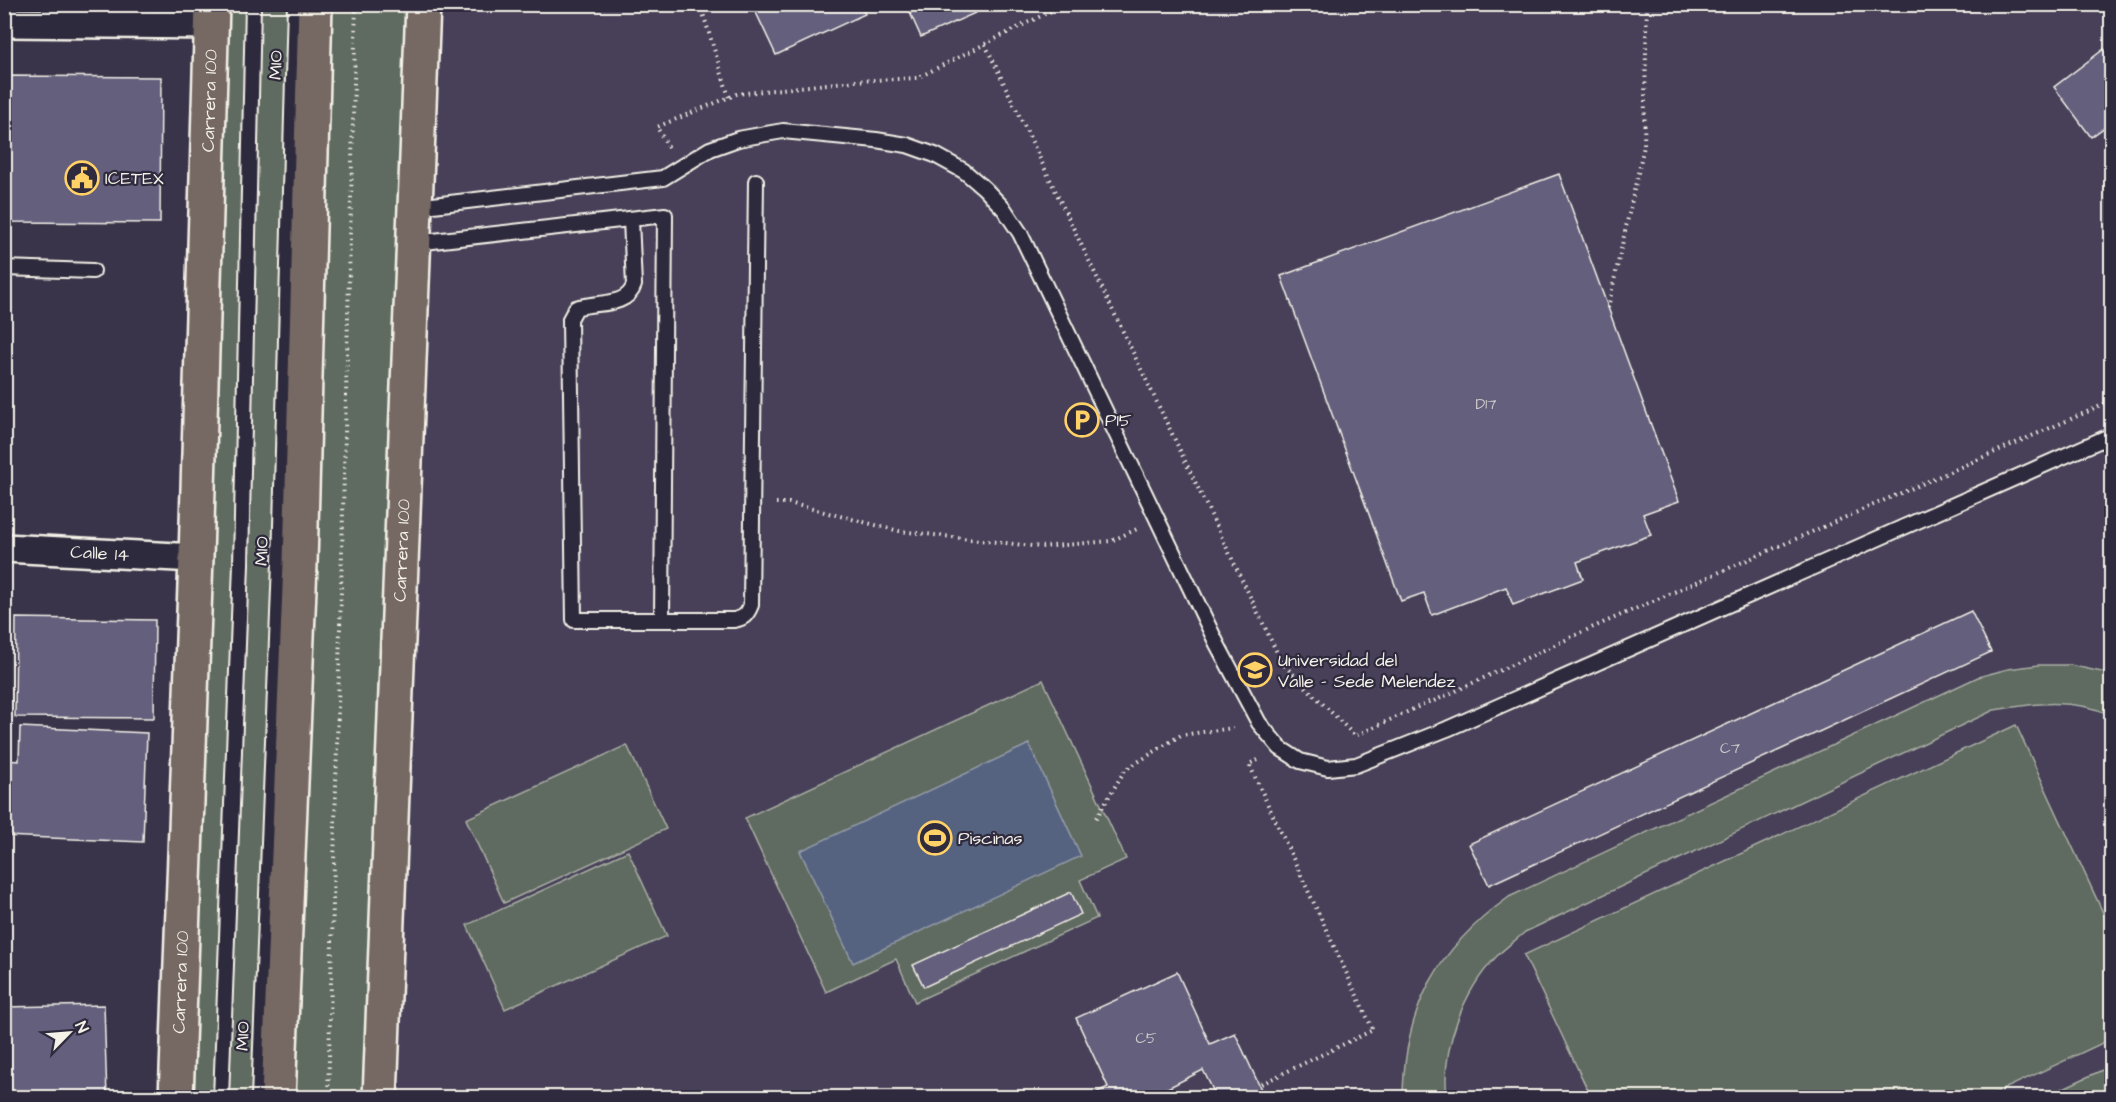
<svg xmlns="http://www.w3.org/2000/svg" width="2116" height="1102" font-family="'Architects Daughter',sans-serif">
<style>
.built{fill:#474159}
.green{fill:#5f6b60;stroke:#aaaea4;stroke-width:1.5}
.water{fill:#566480;stroke:#959caa;stroke-width:1.5}
.building{fill:#645e7d;stroke:#f4f1e8;stroke-width:1.5}
.lines{fill:none;stroke-linecap:round;stroke-linejoin:round}
.service-casing{stroke:#f4f1e8;stroke-width:18}
.minor-casing{stroke:#f4f1e8;stroke-width:32}
.primary-casing{stroke:#f4f1e8;stroke-width:38}
.path{stroke:#f4f1e8;stroke-width:4;stroke-dasharray:1.5 4.5;stroke-linecap:butt}
.service{stroke:#2f2a3d;stroke-width:14}
.minor{stroke:#2f2a3d;stroke-width:27}
.primary{stroke:#766964;stroke-width:33}
.labels{text-anchor:middle;dominant-baseline:central;stroke-width:4.5;stroke-linejoin:round;paint-order:stroke}
.number-label{font-size:15px;fill:#d0cccd}
.street-label{font-size:18px;fill:#f4f1e8;stroke:#2f2a3d}
.poi-label{font-size:18px;fill:#f4f1e8;stroke:#2f2a3d;text-anchor:start}
</style>
<rect width="100%" height="100%" fill="#3a344a"/>
<filter id="ink" filterUnits="userSpaceOnUse"><feTurbulence type="fractalNoise" baseFrequency=".0167" numOctaves="2"/><feDisplacementMap in="SourceGraphic" scale="12" xChannelSelector="R" yChannelSelector="G"/><feConvolveMatrix kernelMatrix="1 2 1 2 8 2 1 2 1" color-interpolation-filters="sRGB"/></filter>
<g filter="url(#ink)">
<path class="built" d="M423,5h1688v1092l-1731,1z"/>
<g class="green">
<path d="M212,5h211l-43,1092 -204,1z"/>
<path d="M2039,665h31l41,9v41c-37,-17 -78,-12 -117,-5l-469,222c-9,8 -19,15 -28,24 -34,35 -56,93 -50,141h-44c1,-89 34,-148 106,-200l469,-220 30,-8z"/>
<path d="M1043,680l83,179 -46,21 17,38 -182,84 -19,-43 -70,33 -81,-174z"/>
<path d="M2016,725l95,205v109l-124,58h-396l-67,-142z"/>
<path d="M627,745l39,84 -162,74 -38,-84z"/>
<path d="M628,851l39,85 -162,73 -38,-84z"/>
<path d="M2111,1066v31h-67z"/>
</g>
<path class="water" d="M1029,744l52,112 -228,107 -53,-112z"/>
<g class="building">
<path d="M752,4h108l5,10 -89,41z"/>
<path d="M906,4h73l3,6 -61,27z"/>
<path d="M2104,49l8,10v63l-21,15 -37,-50z"/>
<path d="M4,76l157,1 -1,146 -156,-1z"/>
<path d="M1559,174l120,327 -36,13 8,21 -74,27 6,17 -70,26 -7,-18 -74,28 -8,-22 -23,8 -120,-325z"/>
<path d="M1971,611l20,41 -502,233 -20,-41z"/>
<path d="M16,618l139,2 -1,98 -139,-1z"/>
<path d="M20,727l127,6 -4,109 -139,-6v-76l15,1z"/>
<path d="M1071,892l10,22 -157,73 -11,-22z"/>
<path d="M1177,972l33,72 25,-11 30,65h-48l-14,-28 -55,28h-63l23,-11 -32,-69z"/>
<path d="M104,1005l3,93h-103v-91z"/>
</g>
<g class="lines">
<defs>
<g id="service">
<path d="M416,207l247,-29 47,-29 28,-10 45,-8 93,9 31,5 28,10 29,16 20,17 20,21 16,24 197,411 42,79 21,25 20,13 28,7 28,-3 91,-36 665,-294"/>
<path d="M415,243l250,-28 -3,405h-88l-4,-301 6,-11c19,-7 51,0 58,-23l-3,-65"/>
<path d="M4,268l89,3"/>
<path d="M662,620h72c10,-2 13,-5 17,-15l5,-424"/>
<path d="M221,1098l20,-534 12,-560"/>
<path d="M259,1098l21,-535 15,-559"/>
</g>
<g id="minor">
<path d="M4,23l208,2"/>
<path id="s1" d="M4,548l192,10"/>
</g>
<g id="primary">
<path id="s2" d="M176,1098l20,-540 16,-554"/>
<path d="M278,1098l22,-534 15,-560"/>
<path id="s3" d="M380,1098l43,-1094"/>
</g>
</defs>
<use href="#service" class="service-casing"/>
<use href="#minor" class="minor-casing"/>
<use href="#primary" class="primary-casing"/>
<g class="path">
<path d="M700,4l29,93"/>
<path d="M985,44l297,619 73,73 78,-36"/>
<path d="M668,147l-11,-20 80,-33 117,-13 63,-3 142,-71v-3"/>
<path d="M1608,308l36,-162 3,-142"/>
<path d="M776,503h13l110,28 142,16 70,-6 26,-12"/>
<path d="M1434,701l155,-72 523,-228"/>
<path d="M1258,760l-9,4 124,266 -114,55"/>
<path d="M1096,818l29,-48 56,-35 52,-7"/>
<path d="M328,1098l28,-1094"/>
</g>
<use href="#service" class="service"/>
<use href="#minor" class="minor"/>
<use href="#primary" class="primary"/>
</g>
</g>
<defs>
<symbol id="civic-ring" viewBox="-11 -11 22 22"><circle r="9.5" fill="#2f2a3d" stroke="#ffd166" stroke-width="1.5"/><path d="M-.6-6.5H3V-4.5H.6V-3L4-1V1h2V6H-6V1h2V-1L-.6-3ZM-1.2 2.5V6h2.4V2.5Z" fill="#ffd166"/></symbol>
<symbol id="parking-ring" viewBox="-11 -11 22 22"><circle r="9.5" fill="#2f2a3d" stroke="#ffd166" stroke-width="1.5"/><path d="M-3.5-5.5H1a3.5 3.5 0 0 1 0 7H-1V5.5H-3.5ZM-1-3.4V-.6H.8a1.4 1.4 0 0 0 0-2.8Z" fill="#ffd166"/></symbol>
<symbol id="university-ring" viewBox="-11 -11 22 22"><circle r="9.5" fill="#2f2a3d" stroke="#ffd166" stroke-width="1.5"/><path d="M0-5L7-2L0 1L-7-2ZM-4 1L0 2.5L4 1V4Q0 6-4 4Z" fill="#ffd166"/></symbol>
<symbol id="stadium-ring" viewBox="-11 -11 22 22"><circle r="9.5" fill="#2f2a3d" stroke="#ffd166" stroke-width="1.5"/><path d="M0-5a6.5 5 0 1 0 0 10a6.5 5 0 1 0 0-10ZM-3.5-1.8h7v3.6h-7Z" fill="#ffd166"/></symbol>
</defs>
<g fill-rule="evenodd">
<use href="#civic-ring" x="63" y="159" width="38" height="38"/>
<use href="#parking-ring" x="1063" y="401" width="38" height="38"/>
<use href="#university-ring" x="1236" y="651" width="38" height="38"/>
<use href="#stadium-ring" x="916" y="819" width="38" height="38"/>
</g>
<g class="labels">
<g class="number-label">
<text x="1486" y="404">D17</text>
<text x="1730" y="748">C7</text>
<text x="1146" y="1038">C5</text>
</g>
<g class="street-label">
<text transform="translate(276 65) rotate(-88)">MIO</text>
<text stroke="none"><textPath href="#s2" startOffset="998">Carrera 100</textPath></text>
<text transform="translate(262 551) rotate(-88)">MIO</text>
<text stroke="none"><textPath href="#s3" startOffset="548">Carrera 100</textPath></text>
<text stroke="none"><textPath href="#s1" startOffset="96">Calle 14</textPath></text>
<text stroke="none"><textPath href="#s2" startOffset="116">Carrera 100</textPath></text>
<text transform="translate(243 1036) rotate(-88)">MIO</text>
</g>
<g class="poi-label">
<text x="105" y="178">ICETEX</text>
<text x="1105" y="420">P15</text>
<text x="1278" y="660">Universidad del<tspan x="1278" dy="21">Valle - Sede Melendez</tspan></text>
<text x="958" y="838">Piscinas</text>
</g>
</g>
<rect width="2116" height="1102" fill="none" stroke="#2f2a3d" stroke-width="24"/>
<rect x="12" y="12" width="2092" height="1078" fill="none" stroke="#f4f1e8" stroke-width="2" filter="url(#ink)"/>
<g transform="translate(69 1033) rotate(65)" stroke="#2f2a3d" stroke-width="4.5" paint-order="stroke">
<path d="M0-4.5L10 22L0 15L-10 22Z" fill="#f4f1e8"/>
<text y="-9" font-size="16" font-weight="bold" text-anchor="middle" fill="#f4f1e8">N</text>
</g>
</svg>
